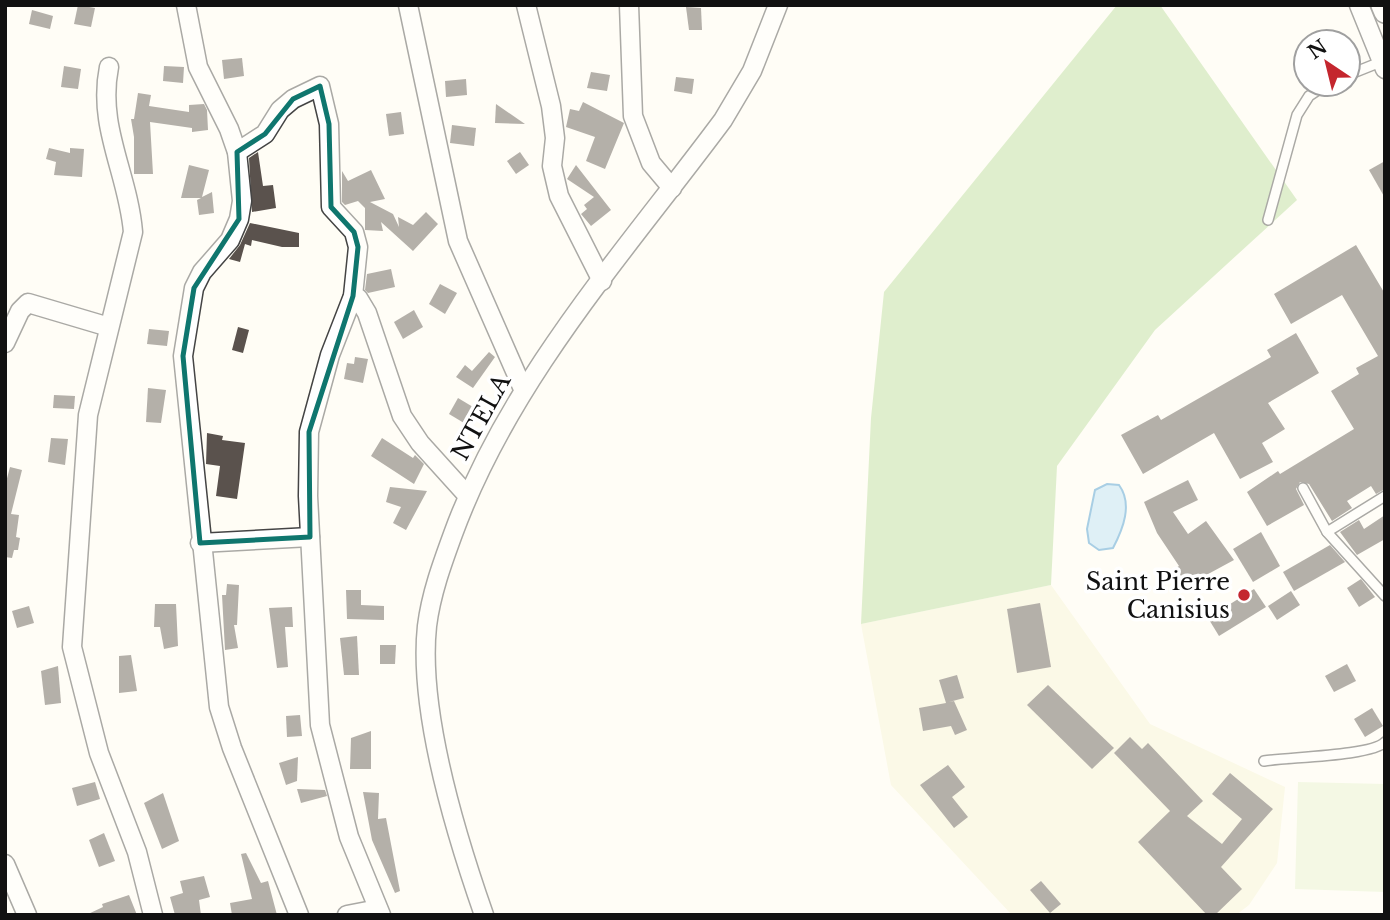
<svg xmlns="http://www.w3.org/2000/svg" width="1390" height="920" font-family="'Libre Baskerville',serif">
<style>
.farmland{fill:#f6f3d4}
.forest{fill:#b9dc9c}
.pitch{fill:#e6f2cf}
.water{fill:#b9e0f7;stroke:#3f96cf;stroke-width:2}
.building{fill:#5a524d}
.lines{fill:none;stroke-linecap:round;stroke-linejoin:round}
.service-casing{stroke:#444;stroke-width:12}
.minor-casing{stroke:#444;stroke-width:21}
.tertiary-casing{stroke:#444;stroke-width:24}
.service{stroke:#fff;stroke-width:9}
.minor{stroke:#fff;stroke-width:18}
.tertiary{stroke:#fff;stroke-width:21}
.marked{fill:none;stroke:#0f766e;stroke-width:5;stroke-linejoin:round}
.poi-dot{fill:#c4262e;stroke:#fff;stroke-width:2.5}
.labels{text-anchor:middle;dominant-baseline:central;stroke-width:7;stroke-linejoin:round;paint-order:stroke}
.street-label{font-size:24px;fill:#111;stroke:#fff}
.poi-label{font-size:24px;fill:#111;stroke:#fff;text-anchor:end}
</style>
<rect width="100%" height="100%" fill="#fffdf5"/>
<path class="farmland" d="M1051,585l99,139 135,63 -8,76 -28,42 -13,10h-224l-121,-130 -30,-161z"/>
<path class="forest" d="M1117,5h43l137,195 -142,130 -98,136 -6,119 -190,39 10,-206 13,-126z"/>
<path class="pitch" d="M1298,782l87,2v108l-90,-3z"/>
<path class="water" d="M1107,484l12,1c14,19 4,44 -6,63l-14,2 -10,-7 -2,-14 8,-39z"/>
<g class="building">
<path d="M78,5l17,3 -4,19 -17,-3z"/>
<path d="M686,7l15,1 1,22h-13z"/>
<path d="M32,10l21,6 -3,13 -21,-5z"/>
<path d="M242,58l2,18 -20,3 -2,-19z"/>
<path d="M64,66l17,3 -3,20 -17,-2z"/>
<path d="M164,66l20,1 -1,16 -20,-2z"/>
<path d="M591,72l19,3 -3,16 -20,-3z"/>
<path d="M676,77l18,2 -2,15 -18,-3z"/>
<path d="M466,79l1,16 -21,2 -1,-16z"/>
<path d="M138,93l13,2 -2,11 40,6v-7l15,-1 3,6 1,20 -16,2v-4l-42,-6 3,52h-19v-37l-3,-18h3z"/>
<path d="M583,102l41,21 -19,46 -19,-8 9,-24 -29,-10 4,-18 9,2z"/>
<path d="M496,104l29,20 -30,-1z"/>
<path d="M401,112l3,22 -15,2 -3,-22z"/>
<path d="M452,125l24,3 -2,18 -24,-3z"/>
<path d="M49,148l21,5v-5l14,1 -2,28 -28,-2 2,-13 -10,-3z"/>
<path d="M258,152l5,34 10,-1 3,23 -24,4 -3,-54z"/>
<path d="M520,152l9,13 -13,9 -9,-13z"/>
<path d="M1385,161v37l-16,-28z"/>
<path d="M189,165l20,5 -7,27 10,-5 2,21 -15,2 -2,-15 4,-2h-20z"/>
<path d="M576,165l35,45 -20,16 -10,-12 6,-5 -3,-4 10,-8 -27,-18z"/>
<path d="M371,170l14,29 -15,3 23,12 6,13 -1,-10 15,8 13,-13 12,12 -25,27 -32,-29 2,9 -18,-1v-22l-7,-7 -13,4 -3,-3v-31l6,10z"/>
<path d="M250,223l49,10v14h-17l-30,-7 -1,6 -6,-2 -5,18 -11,-3 11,-14z"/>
<path d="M1356,245l29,49v195l-9,5 -5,-8 -24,15 5,7 -20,13 -23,-37 -9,-2 -4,7 8,16 -37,21 -20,-34 31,-21 2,3 74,-45 -23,-38 28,-17 -3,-6 22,-12 -36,-61 -51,29 -17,-30z"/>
<path d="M391,269l4,18 -27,6 -3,-3 2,-16z"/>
<path d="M440,284l17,9 -12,21 -16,-10z"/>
<path d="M414,310l9,17 -20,12 -9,-17z"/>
<path d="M238,327l11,3 -6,23 -11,-3z"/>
<path d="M149,329l20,2 -2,15 -20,-2z"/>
<path d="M1296,333l23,40 -51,30 17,26 -23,14 11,19 -33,17 -26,-46 -71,41 -22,-39 37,-20 3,5 110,-63 -4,-7z"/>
<path d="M489,352l6,5 -22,31 -17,-11 9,-12 7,6z"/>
<path d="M355,357l13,2 -5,24 -19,-4 3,-16 7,1z"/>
<path d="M148,388l18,2 -5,33 -15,-1z"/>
<path d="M54,395l21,1 -1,13 -21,-1z"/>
<path d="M458,398l15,9 -9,16 -15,-9z"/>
<path d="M207,433l16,3 -1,4 23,3 -8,56 -21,-3 4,-30 -14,-2z"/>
<path d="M51,438l17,1 -3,26 -17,-3z"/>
<path d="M382,438l31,20 2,-3 9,9 -10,20 -43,-28z"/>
<path d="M10,467l12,3 -11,44 8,1 -3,22 4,1 -2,12h-4l-2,8 -7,-1v-71z"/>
<path d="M1188,480l10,20 -25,12 15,22 18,-13 28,39 -48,26 -10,-18 3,-2 -22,-33 -13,-31z"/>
<path d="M390,487l37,4 -21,39 -13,-7 8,-16 -15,-5z"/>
<path d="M1385,515v24l-28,16 -17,-23 19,-12 5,9z"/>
<path d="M1261,532l19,34 -27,16 -20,-33z"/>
<path d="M1330,545l15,17 -51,29 -11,-19z"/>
<path d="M1361,579l14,18 -16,10 -12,-19z"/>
<path d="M227,584l12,1 -2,40h-3l4,23 -13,2 -3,-55h4z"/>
<path d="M1254,589l12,18 -47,29 -11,-18z"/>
<path d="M346,590h15v15l23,1v14l-37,-1z"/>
<path d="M1291,591l9,14 -23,15 -9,-14z"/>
<path d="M1040,603l11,64 -34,6 -10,-64z"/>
<path d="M155,604h21l2,42 -14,3 -4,-22h-6z"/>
<path d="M29,606l5,17 -17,5 -5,-17z"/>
<path d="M292,607l1,20h-8l3,40 -11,1 -8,-60z"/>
<path d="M357,636l2,39h-15l-4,-37z"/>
<path d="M380,645h16l-1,19h-15z"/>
<path d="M131,655l6,36 -18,2v-37z"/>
<path d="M1347,664l9,17 -22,11 -9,-16z"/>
<path d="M58,666l3,37 -16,2 -4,-34z"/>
<path d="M957,675l7,23 -15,4 5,-1 13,29 -12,5 -4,-9 -28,5 -4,-23 27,-5 -7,-23z"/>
<path d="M1048,685l66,63 -22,21 -65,-64z"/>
<path d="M1372,708l11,18 -18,11 -11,-18z"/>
<path d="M300,715l2,21 -15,1 -1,-21z"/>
<path d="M371,731v38h-21l1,-31z"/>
<path d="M1130,737l12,12 6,-6 55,58 -16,15 35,28 20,-25 -30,-25 18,-21 43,36 -52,58 21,22 -27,26h-8l-69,-73 32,-31 -56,-58z"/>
<path d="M298,757l-1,24 -11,4 -7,-22z"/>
<path d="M948,765l17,22 -13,10 16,20 -14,11 -34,-43z"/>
<path d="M95,782l5,17 -23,7 -5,-18z"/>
<path d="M297,789l28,1 2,6 -26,7z"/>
<path d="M363,792l16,1 -1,26 8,-1 14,73 -5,2 -23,-53z"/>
<path d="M163,793l16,48 -17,8 -18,-46z"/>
<path d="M104,833l11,28 -16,6 -10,-27z"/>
<path d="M246,853l15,30 7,-2 9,34h-45l-2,-12 22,-4 -11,-45z"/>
<path d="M204,876l6,21 -11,3 2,15h-26l-5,-18 13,-4 -3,-12z"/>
<path d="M1041,881l20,23 -11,9 -20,-23z"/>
<path d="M129,895l8,20h-51l17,-8 -1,-3z"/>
</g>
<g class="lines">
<defs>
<g id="service">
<path d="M1348,75l35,-14"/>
<path d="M1268,220l29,-105 12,-19 18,-12"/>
<path d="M1303,488l24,44 58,-36"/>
<path d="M1327,532l58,64"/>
<path d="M1264,761c24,-4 108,-5 121,-19"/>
</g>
<g id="minor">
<path d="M186,5l12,62 31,62 8,23 5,49 -3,18 -9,21 -28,32 -8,16 -11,68 36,351 13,41 67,167"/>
<path d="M408,5l50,236 65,148"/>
<path d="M526,5l25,101 4,32 -3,28 7,30 43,85"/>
<path d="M629,5l4,111 18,47 21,25"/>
<path d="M1359,5l26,64"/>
<path d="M109,67c-12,60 19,106 24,165l-45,183 -16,232 27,106 38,99 16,63"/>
<path d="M237,152l28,-18 15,-24 13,-11 27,-13 9,38 2,83 23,25 4,15 -5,49 -23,59 -21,77 -1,64 12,229 29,112 32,78"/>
<path d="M353,296l5,2 9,15 35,103 18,27 47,52"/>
<path d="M5,343l15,-32 8,-8 81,24"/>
<path d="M200,543l110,-6"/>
<path d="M5,864l22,51"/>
<path d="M347,915l31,-6"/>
<path d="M484,915c-28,-80 -66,-205 -57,-289 4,-32 15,-62 26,-92 57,-156 172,-282 270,-414l29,-49 26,-66"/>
</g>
<path id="tertiary" d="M1382,5l3,7"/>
</defs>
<use href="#service" class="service-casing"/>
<use href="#minor" class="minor-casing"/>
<use href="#tertiary" class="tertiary-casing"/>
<use href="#service" class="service"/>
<use href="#minor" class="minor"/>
<use href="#tertiary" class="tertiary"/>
</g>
<path d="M0 0H1390V920H0ZM320,86l9,38 2,83 23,25 4,15 -5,49 -44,136 1,105 -110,6 -17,-187 11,-68 45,-69 -2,-67 28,-18 28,-35z" fill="#fffdf5" fill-opacity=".55" fill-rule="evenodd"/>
<path class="marked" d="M320,86l9,38 2,83 23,25 4,15 -5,49 -44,136 1,105 -110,6 -17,-187 11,-68 45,-69 -2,-67 28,-18 28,-35z"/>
<circle class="poi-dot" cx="1244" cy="595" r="7"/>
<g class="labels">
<g class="street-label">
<text transform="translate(481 417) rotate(-61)">NTELA</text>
</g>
<g class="poi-label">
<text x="1230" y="581">Saint Pierre<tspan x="1230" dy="28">Canisius</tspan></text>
</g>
</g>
<rect width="1390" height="920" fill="none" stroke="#111111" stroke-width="14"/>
<g transform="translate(1327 63) rotate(325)"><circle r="33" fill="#ffffff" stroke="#a0a0a0" stroke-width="2"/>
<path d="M0-5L12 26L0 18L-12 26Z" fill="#c4262e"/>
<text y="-10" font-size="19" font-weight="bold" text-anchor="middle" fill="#111111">N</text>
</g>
</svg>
